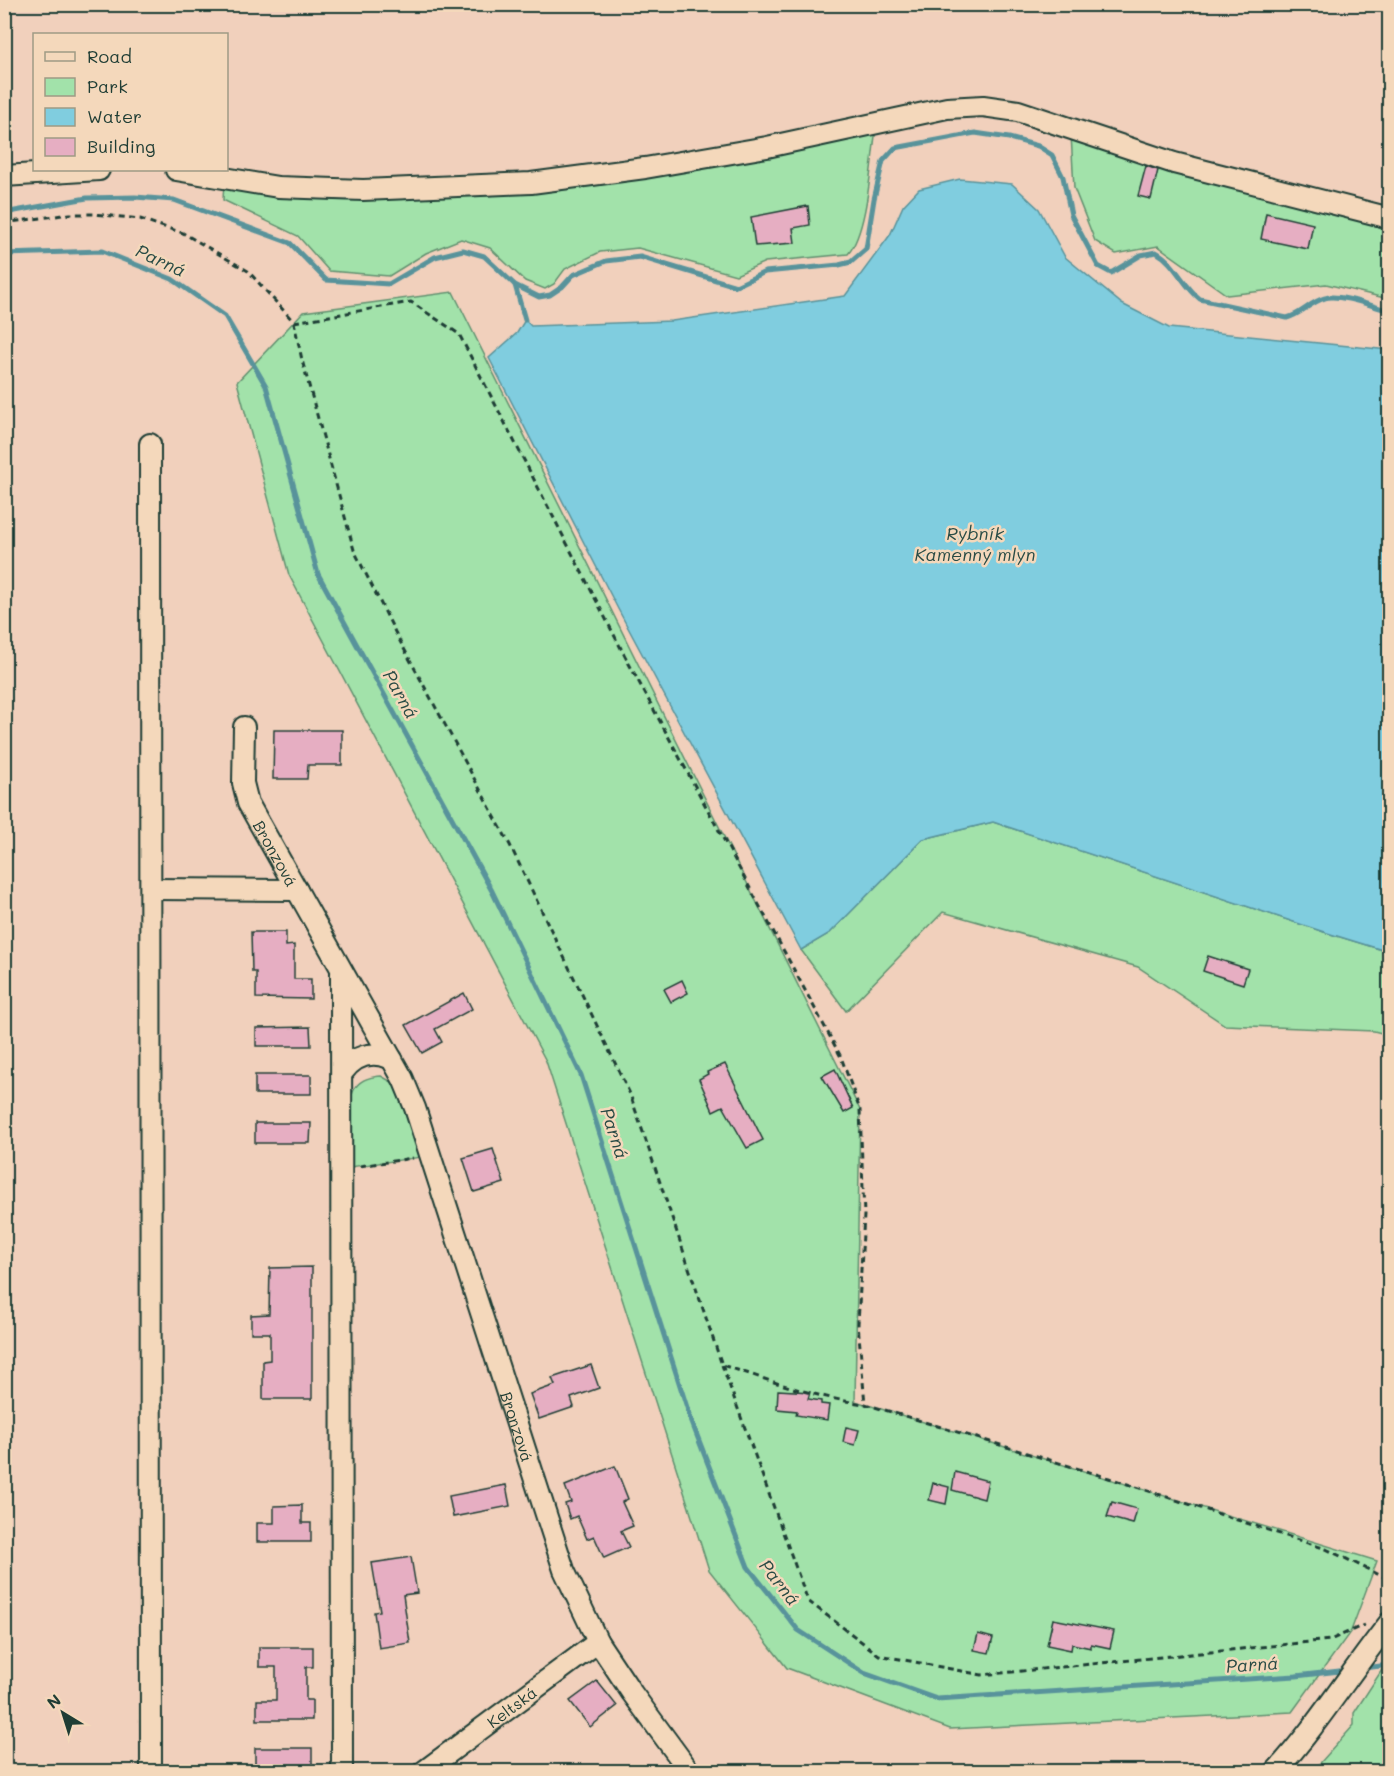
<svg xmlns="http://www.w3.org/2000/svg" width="1394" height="1776" font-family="Mali,sans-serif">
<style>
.green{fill:#a2e2aa;stroke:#60906f;stroke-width:1.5}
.water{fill:#80cddf;stroke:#59939b;stroke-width:1.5}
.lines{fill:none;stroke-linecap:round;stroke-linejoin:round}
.stream{stroke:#59939b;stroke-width:5}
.building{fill:#e6aec2;stroke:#1f3d34;stroke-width:1.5}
.street-casing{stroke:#1f3d34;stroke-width:24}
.path{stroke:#1f3d34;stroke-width:3;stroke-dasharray:6 4.5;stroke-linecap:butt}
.street{stroke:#f4d8bb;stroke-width:20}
.labels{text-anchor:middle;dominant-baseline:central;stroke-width:5;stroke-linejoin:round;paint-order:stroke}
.street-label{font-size:16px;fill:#1f3d34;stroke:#f4d8bb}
.water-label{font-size:18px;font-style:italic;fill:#294b45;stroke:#f4d8bb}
</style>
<rect width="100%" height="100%" fill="#f1d0bc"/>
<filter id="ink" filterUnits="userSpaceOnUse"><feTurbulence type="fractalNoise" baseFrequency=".0167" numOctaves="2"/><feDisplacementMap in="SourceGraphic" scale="12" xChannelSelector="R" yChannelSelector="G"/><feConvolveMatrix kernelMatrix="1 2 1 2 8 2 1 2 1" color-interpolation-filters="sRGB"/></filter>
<g filter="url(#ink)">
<g class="green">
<path d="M876,129c-5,31 -8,102 -28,125l-83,8 -29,13 -98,-27 -38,4 -35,17 -11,15 -9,5 -20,-8 -35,-33 -29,-9 -35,14 -37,23 -60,-5 -31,-35 -75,-36 1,-18 147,13z"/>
<path d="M1071,134l318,88v77l-63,-15 -99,11 -69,-49 -42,8 -21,-13 -21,-53z"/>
<path d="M453,292l407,818 -5,291 522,160 -26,70 -59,81 -342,17 -163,-61 -78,-98 -163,-509 -257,-486 -52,-193 66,-70z"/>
<path d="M993,822l331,110 65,20v83l-15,-4 -149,-6 -87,-58 -195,-55 -97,99 -45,-61 29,-17 93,-94z"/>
<path d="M381,1076l11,6 9,13 21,62 -72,10c0,-14 0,-29 0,-43 0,-26 -1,-46 31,-48z"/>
<path d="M1389,1659v112h-76l41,-46v-12z"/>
</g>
<path class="water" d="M960,179l52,5 27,25 26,48 57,47 47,24 220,22v602l-65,-20 -331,-110 -70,17 -93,94 -29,17 -183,-341 -129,-251 28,-25 8,-13 6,6 141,-5 173,-25 45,-61 13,-29 16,-17z"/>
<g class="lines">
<g class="stream">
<path d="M4,213l83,-15 48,-1 39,3 116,43 36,37 63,4 46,-27 28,-7 21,6 31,29 24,12 11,-2 12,-8 11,-12 33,-14 34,-4 96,29 29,-14 74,-7 12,-3 15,-13 8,-50 9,-38 12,-13 80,-15 34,5 29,8 14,9 11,22 8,38 27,51 13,7 30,-18 15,-3c19,10 27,34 44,47l87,19c15,-4 23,-16 38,-20 13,-5 50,9 65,13"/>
<path d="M4,254l98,-3 70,28 53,37 41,70 52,188 174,317 89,184 110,345 57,147 50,63 66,43 73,26 359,-23 52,-6"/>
<path d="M515,285l10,35"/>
<path d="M1363,1668l27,-3"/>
</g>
</g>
<g class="building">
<path d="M1146,166l12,4 -7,29 -13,-3z"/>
<path d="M808,206l2,19 -17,3 2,15 -40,3 -4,-29z"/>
<path d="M1266,213l47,11 -5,25 -47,-10z"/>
<path d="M274,730h68v35h-34l-1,14h-34z"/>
<path d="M251,932h35v14l8,-1v34h17v20l-55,-1v-26h-4z"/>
<path d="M1208,956l40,13 -5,15 -40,-13z"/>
<path d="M682,980l6,13 -17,9 -7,-13z"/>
<path d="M464,993l8,16 -37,20 7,13 -20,11 -16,-28z"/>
<path d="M310,1027l1,19h-55v-18z"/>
<path d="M725,1064l38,76 -16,8 -24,-42 -10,5 -14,-32 9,-5 -1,-2z"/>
<path d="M835,1069l18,39 -9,5 -22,-37z"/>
<rect x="255" y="1075" width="56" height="19"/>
<path d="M255,1123h56l-1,20h-55z"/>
<path d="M493,1149l11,34 -30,9 -11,-34z"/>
<path d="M312,1267v132h-49v-38l7,-1v-27h-19v-18l18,-1 1,-46z"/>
<path d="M591,1365l8,23 -28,10 3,9 -35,12 -9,-25 25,-9 -3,-7z"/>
<path d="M778,1390l32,2 -2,7 13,2v3l8,1 -2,15 -31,-5 1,-4 -20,-2z"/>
<path d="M846,1427l13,3 -4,15 -12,-3z"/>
<path d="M615,1466l13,33 -6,3 11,24 -12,5 8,16 -25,11 -10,-22 -7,3 -10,-23 -7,3 -5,-15 6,-2 -6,-16z"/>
<path d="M955,1472l33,9 -4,18 -32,-9z"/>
<path d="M933,1483l16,4 -3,17 -17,-4z"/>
<path d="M506,1485l4,21 -57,11 -4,-21z"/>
<path d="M1112,1502l25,7 -4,15 -26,-7z"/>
<path d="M302,1505v18h9v19h-54v-19h17v-17z"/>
<path d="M411,1557l6,36 -14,2 7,48 -31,5 -5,-36 6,-1 -8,-48z"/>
<path d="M1053,1619l61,12 -4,17 -19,-4v4l-19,-4 -1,6 -24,-5z"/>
<path d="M978,1634l15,4 -4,15 -15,-3z"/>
<path d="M259,1647h54v20h-7v33h6v20h-55v-20h19v-33h-17z"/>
<path d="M597,1681l20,25 -27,21 -20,-26z"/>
<rect x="255" y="1748" width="57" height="20"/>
</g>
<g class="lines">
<defs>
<g id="street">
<path d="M176,170l102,17 85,3 168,-7 114,-15 122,-21 180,-39 36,-2 35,5 156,52 216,55"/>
<path d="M4,176l95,-6"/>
<path d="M150,444l1,1328"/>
<path id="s1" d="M244,727l-1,56 5,20 155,276 12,29 149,462 34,72 34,51 58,79"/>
<path d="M151,889l146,1"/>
<path d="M341,973l1,799"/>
<path d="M343,1072c12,-17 29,-22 49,-13"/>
<path id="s2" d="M423,1772l175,-130"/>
<path d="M1275,1772c43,-47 76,-101 115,-150"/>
</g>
</defs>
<use href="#street" class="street-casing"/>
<g class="path">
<path d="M4,223l66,-9h24l46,5 21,7 22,7 65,38 46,51 8,38 52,190 41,82 115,213 120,249 92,271c47,15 94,33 143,39l244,74 217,71 64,31"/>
<path d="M294,322l117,-20 48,32 168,326 214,397 19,53 4,105 -6,109 7,80"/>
<path d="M360,1166l53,-8"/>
<path d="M722,1365l86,236 71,54 103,20 348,-35 34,-15"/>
</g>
<use href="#street" class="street"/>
</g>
</g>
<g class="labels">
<g class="street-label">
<text stroke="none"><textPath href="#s1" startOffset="134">Bronzová</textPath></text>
<text stroke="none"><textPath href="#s1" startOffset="759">Bronzová</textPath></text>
<text stroke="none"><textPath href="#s2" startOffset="110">Keltská</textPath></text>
</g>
<g class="water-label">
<text transform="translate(161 260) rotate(25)">Parná</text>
<text x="975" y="533">Rybník<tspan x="975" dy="21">Kamenný mlyn</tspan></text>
<text transform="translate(401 694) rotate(61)">Parná</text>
<text transform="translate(615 1133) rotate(72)">Parná</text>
<text transform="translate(780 1582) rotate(52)">Parná</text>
<text transform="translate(1252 1664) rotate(-4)">Parná</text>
</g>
</g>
<rect width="1394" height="1776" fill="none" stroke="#f4d8bb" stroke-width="24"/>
<rect x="12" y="12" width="1370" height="1752" fill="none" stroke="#1f3d34" stroke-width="2" filter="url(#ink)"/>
<rect x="33" y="33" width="195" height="138" fill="#f4d8bb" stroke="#9f9a85" stroke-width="1.5"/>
<rect x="45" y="52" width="30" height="9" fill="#f4d8bb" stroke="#9f9a85" stroke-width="1.5"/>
<text x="87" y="63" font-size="18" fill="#1f3d34">Road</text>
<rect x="45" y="78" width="30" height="18" fill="#a2e2aa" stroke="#9f9a85" stroke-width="1.5"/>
<text x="87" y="93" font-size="18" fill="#1f3d34">Park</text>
<rect x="45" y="108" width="30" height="18" fill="#80cddf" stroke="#9f9a85" stroke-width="1.5"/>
<text x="87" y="123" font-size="18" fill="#1f3d34">Water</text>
<rect x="45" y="138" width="30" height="18" fill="#e6aec2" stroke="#9f9a85" stroke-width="1.5"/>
<text x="87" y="153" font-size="18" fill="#1f3d34">Building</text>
<g transform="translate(63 1713) rotate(322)" stroke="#f4d8bb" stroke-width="4.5" paint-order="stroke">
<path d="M0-4.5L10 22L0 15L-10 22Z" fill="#1f3d34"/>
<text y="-9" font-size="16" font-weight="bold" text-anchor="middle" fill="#1f3d34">N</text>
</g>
</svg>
